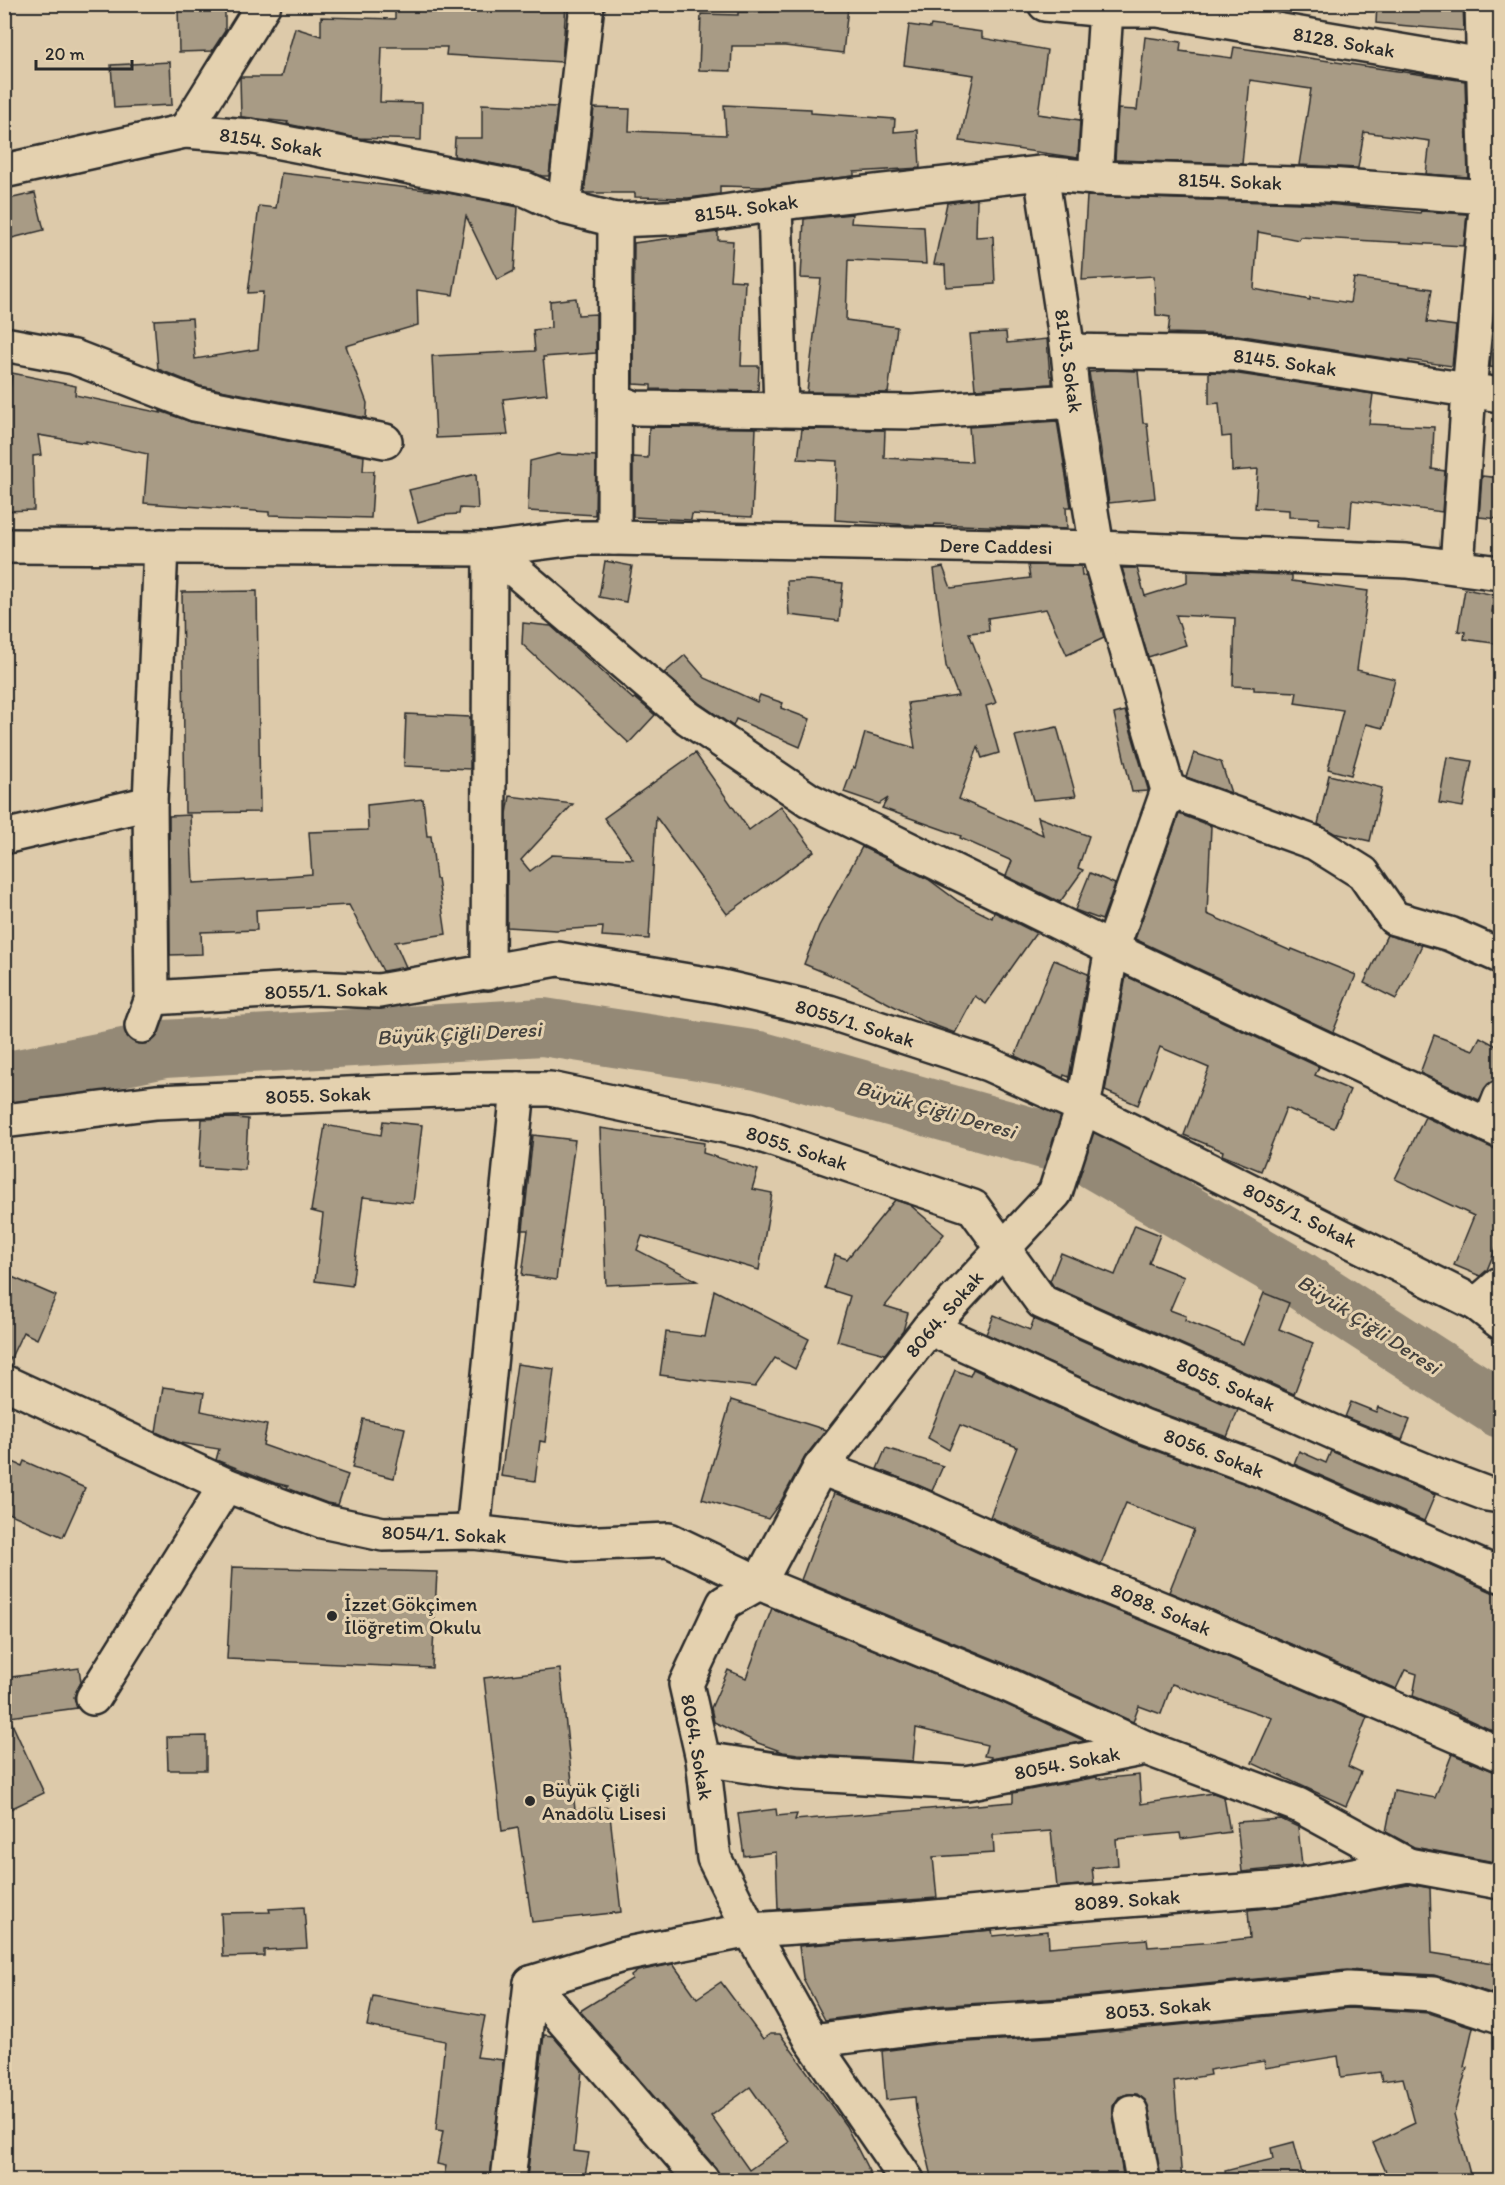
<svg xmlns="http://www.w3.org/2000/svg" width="1505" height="2185" font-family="Itim,sans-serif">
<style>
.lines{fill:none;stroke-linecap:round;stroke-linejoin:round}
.river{stroke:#948976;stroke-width:58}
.building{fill:#a89b85;stroke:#2b2b2b;stroke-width:1.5;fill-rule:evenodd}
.minor-casing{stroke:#2b2b2b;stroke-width:38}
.minor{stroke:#e4d1af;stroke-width:33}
.poi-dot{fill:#2b2b2b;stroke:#e4d1af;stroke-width:2}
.labels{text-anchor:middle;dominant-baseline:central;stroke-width:6;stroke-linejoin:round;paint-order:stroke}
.street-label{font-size:20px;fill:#2b2b2b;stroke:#e4d1af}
.poi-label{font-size:20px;fill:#2b2b2b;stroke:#e4d1af;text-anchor:start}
.water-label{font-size:21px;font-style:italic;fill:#45423e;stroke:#e4d1af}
</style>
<rect width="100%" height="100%" fill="#ddcaaa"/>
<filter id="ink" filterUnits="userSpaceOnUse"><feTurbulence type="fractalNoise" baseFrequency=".0167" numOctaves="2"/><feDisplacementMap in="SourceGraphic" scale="12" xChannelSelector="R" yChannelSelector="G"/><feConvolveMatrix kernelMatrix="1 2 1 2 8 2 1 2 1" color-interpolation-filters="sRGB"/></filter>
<g filter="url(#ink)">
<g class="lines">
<g class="river">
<path d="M4,1081l160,-32 379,-22 215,33 290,81"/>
<path d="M1080,1152l217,126 203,131"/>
</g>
</g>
<g class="building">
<path d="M178,4h47v27l-13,20 -33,1z"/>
<path d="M395,4h74l59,4v-4h38l-4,58 -116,-7 1,-8h-65l-2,55 42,1 -1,37 -64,-2 -70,-14 1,-2 -47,-5 -1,-40h41l14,-49 26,8v-19l74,2z"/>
<path d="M797,4h30l21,3 -5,46 -58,-7h-53l-1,25 -32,-1 2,-56 37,1v-3l58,-1z"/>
<path d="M1377,4h86l1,27 -88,-8z"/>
<path d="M909,25l21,3 1,-3 51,7v6l65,12 -9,64 42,6 -2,38 -118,-17 14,-66 -70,-10z"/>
<path d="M1145,37l36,5 -1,9 52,7 2,-11 231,34 3,96 -42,-3 4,-33 -66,-9 -6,36 -59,-3 12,-76 -61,-9 -8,84 -127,-4 3,-51 19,1z"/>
<path d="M170,62l2,43 -58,3 -3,-43z"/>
<path d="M482,104l75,3 -8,69h-7l-13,-5 -75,-15 1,-18h27z"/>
<path d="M724,105l87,4v4l84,6 -1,13 24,-2 2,38 -66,4v4l-92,11 -42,-1v8l-32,4 -53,-1v-4h-51l10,-85 36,1 -1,22 97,4z"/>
<path d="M281,173l162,19 75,15 -4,64 -17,9 -31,-64 -13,79 -36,-5 1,35 -72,21 21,57 -1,15 -166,-32 -42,-17 -4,-49 38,-2 3,41 63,-10 5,-57 -15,1 11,-87 17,2z"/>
<path d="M35,193l9,37 -40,10v-40z"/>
<path d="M1087,196l240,8 93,9 1,-2 46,3 -3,32 -164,-9 -1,3 -41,-8 -4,57 56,11v-3l40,6 4,-25 78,11 -5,33 29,4 -4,40 -43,-6v2l-172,-27 -69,-2 2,-16 -14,-2 -2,-39 -72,4z"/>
<path d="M977,199l-1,38 17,-1 2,48 -49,3 -1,-22 -11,-1 13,-61z"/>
<path d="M852,214l-1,9 73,4 2,37 -78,-4 -2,60 51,7 -9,66 -81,-1 14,-113 -20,-1 3,-59z"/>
<path d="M718,232v8l15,1 -3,39 15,1 -4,85h18l-1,25 -107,-2v-4l-18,-1 1,-141z"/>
<path d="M576,298l2,17 18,-1v39l-53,4 4,37 -44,5 5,36 -72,3 -4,-82 103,-5 -2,-21 18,-2 -1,-27z"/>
<path d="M1493,331l7,1v36l-10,-1z"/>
<path d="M1006,332l1,11 40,-4 3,37h2v8l-77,5 -5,-55z"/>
<path d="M1110,370l28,1 5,52h4l8,75 -46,5 -20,-131z"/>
<path d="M1209,372l23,1 141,21 -4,30 65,3 -2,42 13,2 -3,41 -90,-12 -2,27 -32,-2 1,-7 -30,-1v-7l-34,-2 3,-39 -26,2 -1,-35 -9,1 -3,-34 -10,1z"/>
<path d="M12,373l64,13 -1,9 86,18 -1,-2 31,11 173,34 -1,15h11l-3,47 -102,-3v-3l-125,-9 4,-49 -62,-13v2l-48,-8 3,20 -8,1 1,54 -30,1v-87h2z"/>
<path d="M1057,421l14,86h-5l1,22 -132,-5 -1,2 -24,-1 -75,-5 2,-59 -39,-2 4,-30 83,1 -1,28 88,4 -3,-35z"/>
<path d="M649,427l107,1 -4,89 -60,-3 -1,6 -58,-3v-60l15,1z"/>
<path d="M558,454l38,2 -1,59 -67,-4 2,-50z"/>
<path d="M476,474l2,35 -18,-1 -1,6 -16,1 -25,7 -9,-32z"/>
<path d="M1482,476l18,2v41l-21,-2z"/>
<path d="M605,561l27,5 -6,36 -27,-5z"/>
<path d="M1028,565l53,1 1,10 4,-1 18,63 -37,17 -21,-46 -58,9 1,13 -20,2 27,70 -10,3 13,47 -17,5 -4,-11 -19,52 84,36 -5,-18 51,19 -11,32 5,2 -23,32 -54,-26 6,-15 -52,-23 1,-2 -79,-28 6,-10 -9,6 -35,-12 9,-25 2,1 10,-35 50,15 -7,-45 50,-7 -12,-30 -12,-97 9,-2 8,21 79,-10z"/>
<path d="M1122,568h15l8,28 42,-13v-12l105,4v6l76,10 -11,79 38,9 -12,49 -17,-4 -15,51 -23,-6 15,-59 -48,-7 2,-11 -43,-2v-3l-21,-1 2,-68 -59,-3 10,30 -38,12z"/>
<path d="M810,580l33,3 -4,38 -50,-6 -2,-34z"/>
<path d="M1465,589l30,6 -3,17h8v32l-36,-5 1,-7 -7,-1z"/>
<path d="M257,591l3,221 -75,1 -3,-221z"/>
<path d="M523,623l28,3 82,73 2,-1 20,17 -26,28 -107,-99z"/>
<path d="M685,655l20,23 52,24 3,-7 23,8 -2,5 29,11 -10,28 -64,-28 -3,7 -34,-23 -35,-30z"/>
<path d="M1125,711l23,78v2l-16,1 -18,-78z"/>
<path d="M406,714l64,3v52l-66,-3z"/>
<path d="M1057,727l19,69 -43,4 -18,-64z"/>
<path d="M695,753l54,77 32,-24 33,45 -87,63 -71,-97 -7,122 -47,-3 1,-9 -47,3 -49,-3v-113l3,-18 63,8 -52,56 9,11 22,-16 81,4 -29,-41z"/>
<path d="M1194,753l27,9 10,31 -45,-16z"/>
<path d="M1447,757l25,4 -9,46 -24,-4z"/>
<path d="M1329,775l53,13 -12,53 -36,-8 -16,-9z"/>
<path d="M423,799l4,37h4l5,43h2l8,55 -51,8 11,25 -23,4 -34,-66 -93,5 1,20 -56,2 1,22 -32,1 -1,-139 21,-1 3,68 93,-5v-2l26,-2 -3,-42 59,-2 -1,-25z"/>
<path d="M1179,814l32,12 -4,88 84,37 1,-2 64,26 -23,57 -198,-93z"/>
<path d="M862,847l66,32 30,22 34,17 2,-6 42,21 -50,71 -11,-8 -20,37 -35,-13 -68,-36 -48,-20 15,-38z"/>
<path d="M1090,873l25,11 -13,36 -27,-10z"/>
<path d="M1387,935l35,10 -26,54 -32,-16z"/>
<path d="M1054,960l34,14 -19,103 -5,-2 -1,3 -48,-22z"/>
<path d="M1126,976l193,91 -4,8 35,15 -16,38 -48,-20 -25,63 -39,-16 1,-4 -39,-16 25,-67 -49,-21 -22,58 -33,-14z"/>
<path d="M1434,1035l39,15 7,-13 20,11v32l-12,4 -9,16 -59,-27z"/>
<path d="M1425,1117l67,31 8,2v88l-13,32 -7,6 -26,-11 20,-49 -79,-37z"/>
<path d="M233,1118l15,1 -3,51 -46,-3 3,-48z"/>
<path d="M383,1121l39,4 -9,78 -50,-6 -11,89 -37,-5 8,-67 -12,-3 14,-86 56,10z"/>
<path d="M600,1128l104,15 -1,10 55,17 -6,19 20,4 -13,77 -117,-34 -5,14 60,31 -91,4z"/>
<path d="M533,1135l42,5 -19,140 -34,-5 6,-45h-5z"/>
<path d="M895,1200l15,5 34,29 -59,72 23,7 -5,18 -18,23 -48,-13 13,-45 -25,-8 10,-33 12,4z"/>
<path d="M1135,1225l25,10 -11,28 35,14 -14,33 16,6 -1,4 58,24 21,-51 25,10 -10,26 34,14 -19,51 -240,-107 -4,-6 11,-28 54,22z"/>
<path d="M12,1277l44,19 -19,43 -14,-7 -15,32h-4v-70z"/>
<path d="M714,1290l95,49 -14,30 -20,-11 -20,29 -95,-12 6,-43 39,5z"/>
<path d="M994,1315l36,15 4,-11 204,91 -11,27 -77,-28 -164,-75z"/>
<path d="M517,1364l37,5 -9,73 -5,-1 -5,40 -34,-5z"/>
<path d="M973,1369l162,74 121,45 236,104 8,1v141l-44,-20v-1l-43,-17 4,-22 -12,-4 -9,19 -227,-97 25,-62 -68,-27 -25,61 -111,-47 27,-70 -57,-22 -11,25 -21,-12 27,-68 15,6z"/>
<path d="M163,1387l41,6 -3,18 66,14 -4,20 85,30 -10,30 -11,-2 -40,-15 1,-2 -13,-3 -59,-23 3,-11 -39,-6 -24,-11z"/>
<path d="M731,1400l95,30 -21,27 -24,44 -13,18 -66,-20z"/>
<path d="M1351,1402l25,10 2,-5 32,13 -8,20 -57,-23z"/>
<path d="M363,1419l42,9 -11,50 -42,-10z"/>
<path d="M886,1448l57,18 -11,25 -55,-22z"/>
<path d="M1299,1451l27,12 5,-12 104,44 -11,26 -130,-57z"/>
<path d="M4,1458l18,8 2,-5 61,27 -22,49 -59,-26z"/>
<path d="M834,1493l66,24 114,52 158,64 195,84 -19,49 13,6 -15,34 -94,-43 20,-45 -100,-34 -11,30 -22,-8 -6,16 -115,-53 -217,-89z"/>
<path d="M232,1567l205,5 -5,96 -205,-9z"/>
<path d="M772,1608l231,95 82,38 -94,18v-2l-7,-1 3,-11 -71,-17 -3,33 -115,-7 -15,-2 -25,-9 -44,-21 -3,-14 17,-38 18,8z"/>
<path d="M79,1668l2,14 -7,15 3,11 -68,9 35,76 -40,19v-134z"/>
<path d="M560,1669l15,141 34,-3 12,105 -89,10 -14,-94 -16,3 -18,-153z"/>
<path d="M206,1736v34h-38l-1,-33z"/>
<path d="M1452,1754l41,17 7,1v91l-86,-16 -28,-15 8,-42 41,8z"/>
<path d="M1139,1775l2,29 72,-11 11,4 6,35 -49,7 -1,-6 -64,6 2,26 -26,3 2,16 -37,3 -6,-56 -58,4 1,18 -61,4 4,41 -159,11 -2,-57 -32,4 -6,-42 38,-5 1,7 20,-2 -2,6 218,-18v-9l84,-16v2z"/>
<path d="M1281,1819l17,8 4,39 -60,6 -5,-50z"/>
<path d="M1408,1884l22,4 2,65 68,11v32l-66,-21 -87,-5 -283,28 -131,8 -108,14 -22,-42 -4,-32 193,-16 1,6 55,-5 1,16 98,-8 1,8 68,-5 34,-4 -2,-28 39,-4z"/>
<path d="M304,1907l3,41 -43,2v6l-41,1 -2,-44 49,-1 -1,-3z"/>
<path d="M673,1964l24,34 24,-16 42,57 7,-5h10l66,92 28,55h-154l-4,-13 -136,-157 52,-32 -1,-3 7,-5zM750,2087l39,55 -40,28 -38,-54z"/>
<path d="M373,1996l112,20 -8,41 26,3 -13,121h-47l3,-15 -9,-2 6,-33 -7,-1 9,-89 -78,-15z"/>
<path d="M1349,2008l80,5 44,14 -9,40 3,1 -13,46 16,60 -23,7h-57l-17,-38 42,-20 -12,-45 -21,3 -2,-9 -39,5 -3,-21 -73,12 -1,-7 -55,9 1,5 -36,6 8,100h-21l-12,-72 -4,-9 -8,-6h-9l-9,3 -6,9v9l11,66h-191l-17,-71 -1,-13 -29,3 -4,-49 54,-7 131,-8z"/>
<path d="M544,2035l9,1 29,34 -8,81 15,2 -5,28h-41l-16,-3z"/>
<path d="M1294,2142l10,39h-77l-2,-10 48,-12 -2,-11z"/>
</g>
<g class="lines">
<defs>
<g id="minor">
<path d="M1045,4l61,6h52l342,58"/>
<path d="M185,131l79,-127"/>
<path d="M4,171l181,-40 64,5 276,53 39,18 51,13 75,-3 107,-16 244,-28 54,5 233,7 172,13"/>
<path d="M1095,178l11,-168"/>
<path d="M564,207l23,-203"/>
<path d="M4,344l70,13 121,47 190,37"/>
<path d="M1068,351l166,3 266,41"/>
<path d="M615,401l20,7 146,2 -6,-205"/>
<path d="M781,410l131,2 161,-11"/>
<path d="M614,538l1,-318"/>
<path d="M4,546l486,3 86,-11h38l483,10 310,13 93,12"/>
<path d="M490,549l198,169 121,82 303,149 388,182"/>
<path d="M1457,567l12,-176 18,-194 -5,-193"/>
<path d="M1168,790l147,53 48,30 31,45 56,16 50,22"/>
<path d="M4,837l146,-34"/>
<path d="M488,973l2,-424"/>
<path d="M152,998l162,-10 65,3 179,-32 160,27 111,26 159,52 95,43 394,197 23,-20"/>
<path d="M142,1026l10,-28 -2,-195 11,-257"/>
<path d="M4,1121l152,-19 308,-13h86l199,42 224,76 69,95 291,130 101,42 53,20 13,2"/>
<path d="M1489,1126l11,-28"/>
<path d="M1477,1304l23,18"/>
<path d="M929,1328l214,98 120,45 237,104"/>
<path d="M4,1382l222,103 96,36 61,13 90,-2 103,12 93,-4 90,43 251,103 136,62"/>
<path d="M820,1468l87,32 115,52 157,64 321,138"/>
<path d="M473,1532l45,-443"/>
<path d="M93,1698l133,-213"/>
<path d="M703,1759l93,14 170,10 180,-35 152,57 110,60"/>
<path d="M531,1983l171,197"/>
<path d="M812,2041l122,-16 131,-8 284,-28 84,5 67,22"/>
<path d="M1131,2112l12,68"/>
<path d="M508,2180l23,-197 91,-28 128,-25 164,-11 159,-15 211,-16 124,-23 92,17"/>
<path d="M907,2180l-95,-139 -62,-111 -36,-72 -11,-99 -17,-75 38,-81 35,-20 61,-115 109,-140 126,-135 28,-86 29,-158 56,-159 -71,-242 -24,-147 -5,-50 -27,-178"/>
</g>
</defs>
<use href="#minor" class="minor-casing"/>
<use href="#minor" class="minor"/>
</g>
</g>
<g class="poi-dot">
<circle cx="332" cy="1616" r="6"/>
<circle cx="530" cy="1801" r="6"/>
</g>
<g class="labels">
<g class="street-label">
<text transform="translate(1344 42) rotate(10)">8128. Sokak</text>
<text transform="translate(271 142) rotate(9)">8154. Sokak</text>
<text transform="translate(1230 181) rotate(2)">8154. Sokak</text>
<text transform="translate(746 208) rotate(-8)">8154. Sokak</text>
<text transform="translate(1069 361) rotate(82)">8143. Sokak</text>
<text transform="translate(1285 362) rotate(8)">8145. Sokak</text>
<text transform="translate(996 546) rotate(1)">Dere Caddesi</text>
<text transform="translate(326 990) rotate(-2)">8055/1. Sokak</text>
<text transform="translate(855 1023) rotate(17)">8055/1. Sokak</text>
<text transform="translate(318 1095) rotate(-2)">8055. Sokak</text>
<text transform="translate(797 1148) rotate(18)">8055. Sokak</text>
<text transform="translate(1300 1215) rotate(26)">8055/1. Sokak</text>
<text transform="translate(944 1314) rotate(-49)">8064. Sokak</text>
<text transform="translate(1226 1384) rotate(24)">8055. Sokak</text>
<text transform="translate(1214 1453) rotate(21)">8056. Sokak</text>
<text transform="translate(444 1534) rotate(2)">8054/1. Sokak</text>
<text transform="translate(1161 1609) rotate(23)">8088. Sokak</text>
<text transform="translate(697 1747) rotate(80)">8064. Sokak</text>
<text transform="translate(1067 1763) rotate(-11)">8054. Sokak</text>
<text transform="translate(1127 1900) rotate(-4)">8089. Sokak</text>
<text transform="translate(1158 2008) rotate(-5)">8053. Sokak</text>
</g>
<g class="poi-label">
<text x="344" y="1604">İzzet Gökçimen<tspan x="344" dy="23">İlöğretim Okulu</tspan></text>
<text x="542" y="1790">Büyük Çiğli<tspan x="542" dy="23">Anadolu Lisesi</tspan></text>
</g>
<g class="water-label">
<text transform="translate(459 1033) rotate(-3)">Büyük Çiğli Deresi</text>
<text transform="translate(936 1109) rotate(16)">Büyük Çiğli Deresi</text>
<text transform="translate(1369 1324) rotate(33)">Büyük Çiğli Deresi</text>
</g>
</g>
<rect width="1505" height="2185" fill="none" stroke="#e4d1af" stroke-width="24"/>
<rect x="12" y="12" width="1481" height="2161" fill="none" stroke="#2b2b2b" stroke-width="2" filter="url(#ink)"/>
<path d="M36 60v9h96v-9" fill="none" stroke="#2b2b2b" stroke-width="3"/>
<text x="45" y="60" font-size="18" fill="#2b2b2b" stroke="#e4d1af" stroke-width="4.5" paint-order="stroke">20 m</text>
</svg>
